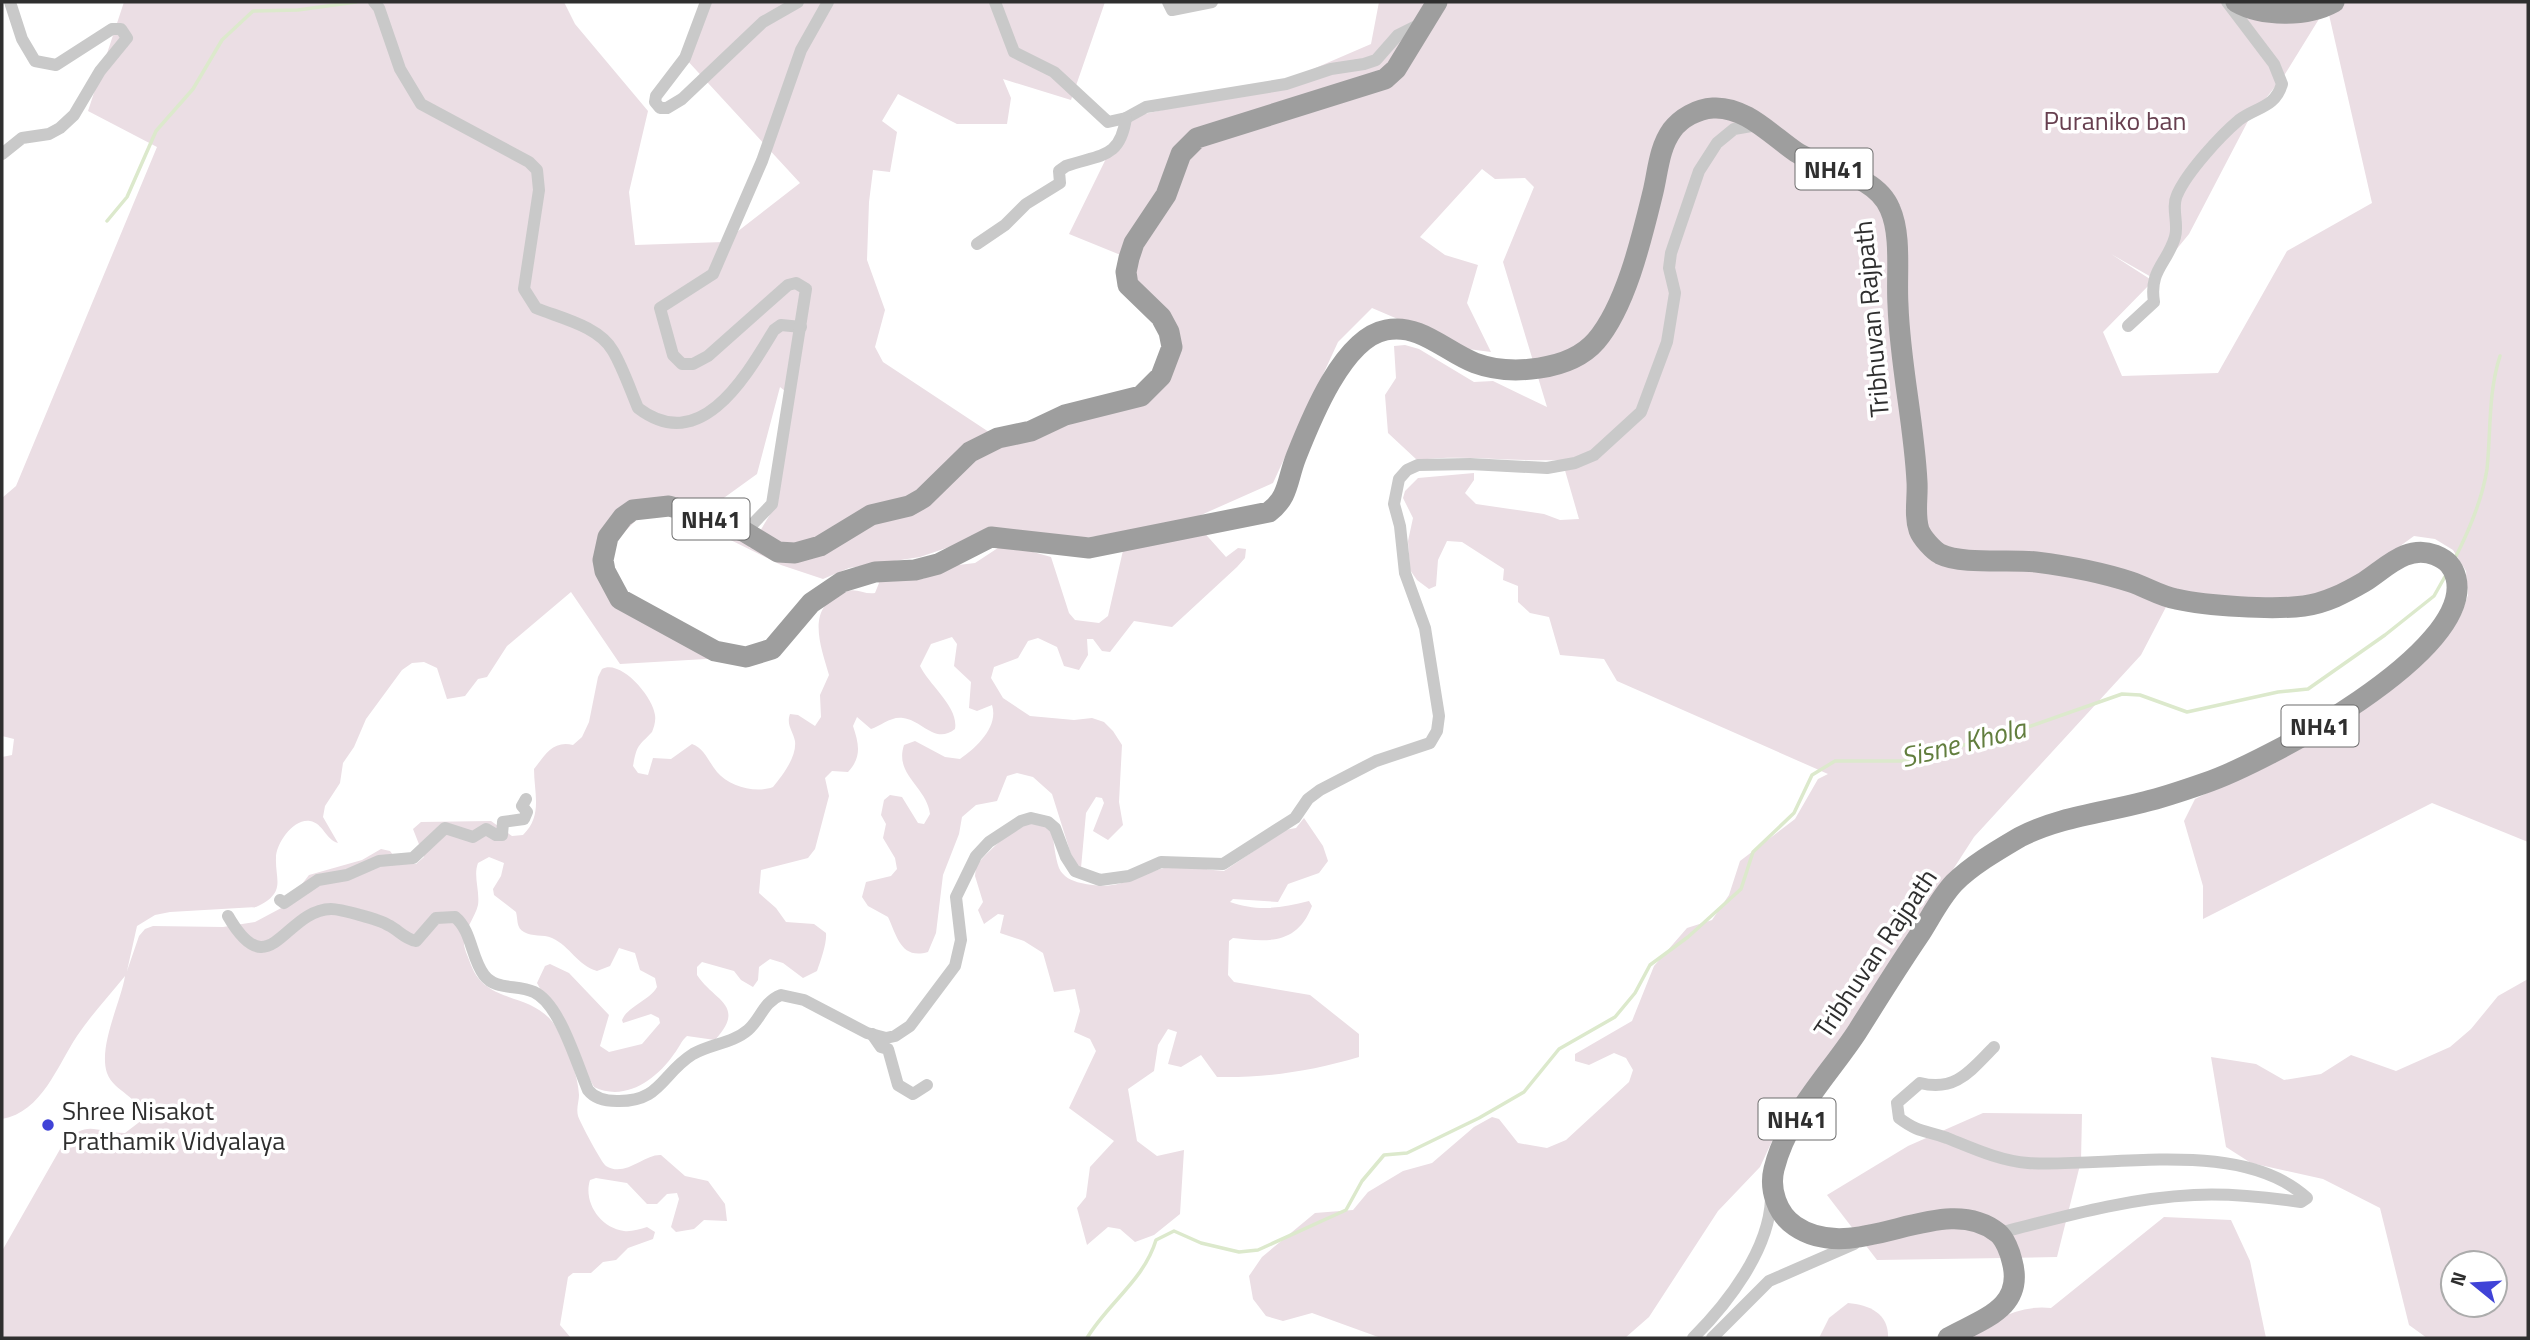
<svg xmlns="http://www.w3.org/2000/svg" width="2530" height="1340" font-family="'Titillium Web',sans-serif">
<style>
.green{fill:#ebdee4;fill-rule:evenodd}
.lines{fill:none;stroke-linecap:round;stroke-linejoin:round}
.stream{stroke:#dce9cc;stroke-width:3.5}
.minor{stroke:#c9c9c9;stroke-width:12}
.trunk{stroke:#9e9e9e;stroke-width:21}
.poi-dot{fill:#4043d7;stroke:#fff;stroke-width:2.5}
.labels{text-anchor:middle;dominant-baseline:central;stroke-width:7;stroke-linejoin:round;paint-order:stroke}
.shield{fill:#fff;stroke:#6d6d6d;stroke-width:2}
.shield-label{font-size:24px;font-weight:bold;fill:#2f2f2f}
.park-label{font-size:26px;fill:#674050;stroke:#fff}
.street-label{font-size:26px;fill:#2f2f2f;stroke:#fff}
.poi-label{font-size:26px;fill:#2f2f2f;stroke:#fff;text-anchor:start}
.water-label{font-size:28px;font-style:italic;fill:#627e3e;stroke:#fff}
</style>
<rect width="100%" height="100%" fill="#fff"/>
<g class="green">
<path d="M124,2h440l11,22 73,87 -19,81 6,53 89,-3 76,-59 -115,-125 21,-56h399l-34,98 -68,-21 8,19 -4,26h-50l-59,-30 -16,27 15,11 -7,40 -17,-2 -4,32 -2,58 18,50 -10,37 8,15 115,76 143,-42 31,-49 -44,-62v-27l-59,-24 57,-116 150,-33 95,-41 8,-42h1149v840l-96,-39 -229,116v-33l-19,-65 11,-22 102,-51 136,-96 28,-37 7,-20 -2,-24 -13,-21 -18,-11 -21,-3 -47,34 -54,28 -147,9 -25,48 -167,182 -93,144 -101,143 -20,43 -42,44 -69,106 -24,21h-244l-69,-25 -29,8 -17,-5 -13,-17 -4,-23 13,-19 53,-44 38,-3 15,-18 35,-21 29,-8 42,-36 18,-10 7,2 19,24 29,5 19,-8 63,-58 4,-12 -7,-12 -12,-5 -25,12 -14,-4v-7l57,-33 22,-55 33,-38 25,-8 17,-25 11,-34 55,-42 23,-40 10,-5 -211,-93 -13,-22 -44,-4 -11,-38 -19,-4 -12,-11v-16l-15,-6 1,-11 -42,-27 -15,-1 -9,19 -2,26 -7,3 -12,-9 -7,-10 -2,-29 5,-23 -10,-20 2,-7 13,-13 56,-5v7l-9,13 11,11 68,10 16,6 19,-1 -17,-59c-49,2 -97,-6 -145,0l-29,-27 -3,-38 11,-17 -2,-32 11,-1 14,4 55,33 19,-1 54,26 -44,-145 31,-75 -9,-9 -30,1 -13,-10 -62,68 25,18 33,10 -11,38 24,49 -23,-3 -96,-41 -34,34 -65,141 -81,36 34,38 12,-9 8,1 -1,9 -8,9 -65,60 -38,-6 -24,31 -8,-1 -9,-12h-6l1,16 -9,15 -15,-4 -7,-19 -19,-9 -10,3 -10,17 -24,9 -3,11 12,20 27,18 44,4 18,-2 12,4 9,9 9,14 -3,57 4,23 -15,15 -15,-9 11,-28 -2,-5 -6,-1 -10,16 -5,55 -6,-1 -23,-73 -19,-17 -16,-4 -10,3 -10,25 -21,4 -14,12 -3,17 -16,41 -7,58 -8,19c-27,8 -31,-16 -40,-35l-20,-11 -6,-9 4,-15 25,-6 6,-7 -2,-11 -12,-20 3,-14 -5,-9 3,-15 6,-5 12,2 16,26 6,1 6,-10c-3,-27 -36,-39 -26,-69l11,-4 30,16 15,2c16,-11 39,-32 32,-54l-15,6 -8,-3 2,-26 -17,-16 3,-22 -5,-7 -21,7 -11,22c9,19 39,41 35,63 -20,16 -33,-9 -52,-11 -12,-2 -22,8 -32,11l-14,-12 -4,9c6,18 9,31 -5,46l-16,-1 -7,7 4,18 -14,53 -7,9 -47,12 -2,23 17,15 10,14 28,2 12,9c1,10 -5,27 -9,38l-14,7 -20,-15 -13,-4 -11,8 -1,13 -5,7 -12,-7 -7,-9 -32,-9 -5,5v8c17,26 50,30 18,65l-28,-4c-6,5 -8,12 -13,18 -18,26 -49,48 -80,33l-57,-104 8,-17 5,-2 19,9 40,42 -9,31 9,6 33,-8 18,-21 -1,-5 -8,-4 -28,9 -1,-3c6,-14 27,-19 35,-33l-2,-9 -15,-8 -5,-17 -16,-5 -9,18 -13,5c-20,-6 -26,-24 -45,-33 -9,-4 -20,-1 -28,-6 -8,-4 -6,-13 -8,-20l-22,-17 -1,-6 8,-13 3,-13 -15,-6 -11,6c-5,13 2,28 0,42 -3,13 -15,26 -14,40 1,6 5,14 7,20 16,42 65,25 86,64 10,18 21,45 22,66 0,7 -3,13 -1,21 2,6 23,46 28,50 19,12 38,-12 55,-11l24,21 23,5 17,23 2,17 -23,-1 -10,9 -18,3 -5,-5 8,-28 -2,-6 -10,1 -10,10h-10l-20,-21 -31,-5 -6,2c-7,22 10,48 34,51 7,1 16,-2 23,-4l8,5 -2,7 -25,9 -12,12 -13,2 -12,11h-18l-5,4 -8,48 11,13h-569v-87l61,-107c25,-26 32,-11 62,-11l17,-13c-1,-25 -28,-27 -35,-47 -9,-27 14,-71 18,-97 -16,20 -34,39 -48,60 -20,30 -35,76 -75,83v-362l10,-2 2,-16 -12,-3v-238l14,-12 141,-339 -69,-36zM2327,6l45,197 -85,48 -69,122 -96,3 -19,-44 50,-51 -42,-27 42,24 36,-44 59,-113 37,-47zM780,387l11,9 -13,105 -28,47 -29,-48 36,-26zM646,511l36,5 99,49 42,14 26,-11 71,-11 44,-15 108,-3 55,-6 -19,83 -9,7 -24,-3 -6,-7 -18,-56 -47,-13 -29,19 -25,3 -27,13 -11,-4h-38l5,8 -4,10c-9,2 -19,-5 -27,-2 -44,13 -28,53 -19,84l-9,20 1,22 -6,9 -17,-11 -8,-1c-4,11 3,17 5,27 2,16 -13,35 -22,46 -18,7 -44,-1 -56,-15 -9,-11 -12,-23 -25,-28l-21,15 -18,-1 -5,17 -10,-2 -5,-7c4,-22 5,-19 19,-34 2,-5 4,-11 3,-17 -2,-18 -34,-56 -53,-46l-4,8 -9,45 -7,15 -9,8c-20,-5 -28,10 -39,24 0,24 9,47 -11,66l-11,1 -21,-15 -70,1 -8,7 11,28 -8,7c-12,0 -19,-3 -26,-13l-9,-2 -19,11 -53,15 -24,31 -30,16 -32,5 -70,-1 -8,3 -6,7 -12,35 10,-45 18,-11 15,-3 86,-5c31,-14 19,-27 20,-49 0,-15 18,-40 34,-37 13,2 16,19 28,22l-15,-26 2,-11 15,-23 3,-20 11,-16 12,-28 36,-49 10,-7 12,-1 13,6 10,31 18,-3 13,-17 9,-2 20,-31 64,-54 49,72 120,-7c-29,-16 -128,-57 -130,-93 -2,-21 23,-40 36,-53z"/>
<path d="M1304,818l19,28 5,15 -9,12 -31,11 -10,18 -45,-3 -3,3c29,10 50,6 79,-1l3,5c-15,39 -44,36 -79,32l-4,3 -1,34 6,7 76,13 49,39v23c-47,14 -93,21 -142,20l-16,-22 -20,12 -13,-3 9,-32 -9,-3 -10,16 -4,26 -26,18 9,52 20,15 27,-6 -4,64 -26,21 -19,7 -15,-13 -12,-2 -21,18 -10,-37 9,-11 4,-30 24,-26 -45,-33 27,-57 -6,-12 -16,-7 6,-21 -5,-22 -21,3 -11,-39 -19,-12 -24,-8 4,-18 -6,-1 -14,10 -6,-14 5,-8 -8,-26 1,-10c9,-12 45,-48 62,-44 4,1 10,6 14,9 2,12 3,26 7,37 4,9 13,13 22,15 38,9 50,-6 83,-15 19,-5 41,2 60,3l61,-41 11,-2z"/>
<path d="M2528,979v359h-101l-18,-13 -29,-117 -57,-29 -72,-16 -25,-16 -15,-90 45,7 28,16 37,-6 30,-19 45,16 54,-24 21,-18 27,-33zM2453,1263h42v42h-42z"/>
<path d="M1983,1113l99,1 -1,47 -24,96 -180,3 -50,-65 81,-49z"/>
<path d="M2164,1217l67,3 19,41 16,77h-304c28,-15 56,-34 89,-30z"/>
<path d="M1848,1303c21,2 41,10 40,35h-69l10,-20z"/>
</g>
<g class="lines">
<g class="stream">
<path d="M107,221l20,-24 29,-66 37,-42 29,-49 31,-29 45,-1 58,-8"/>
<path d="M2454,560c15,-29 28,-59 33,-91 4,-38 1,-76 13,-113"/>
<path d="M1087,1338c21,-35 57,-58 69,-98l18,-9 27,12 38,9 19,-2 88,-40 16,-29 22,-26 23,-2 72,-35 45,-26 35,-43 56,-32 20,-24 15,-28 38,-28 53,-48 12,-37 41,-39 18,-38 23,-14h67l109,-28 111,-39 18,1 47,17 91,-20 30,-3 77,-54 49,-39 13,-23"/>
</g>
<g class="minor">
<path d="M374,2l5,6 21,61 21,35 108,58 8,8 2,20 -15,99 12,19c24,10 63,18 77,43 10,17 17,38 25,57 63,48 108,-32 136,-78l7,-5 20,2"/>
<path d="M706,2l-21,56 -29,38 -1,6 5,6h7l15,-9 81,-77 35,-20"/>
<path d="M995,2l19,50 40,20 54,50 18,-4 20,-11 140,-23 45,-15 33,-5 12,-4 22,-25 22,-11"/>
<path d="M1168,2l4,8 40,-8"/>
<path d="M2,154l20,-16 27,-4 11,-6 14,-13 26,-44 27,-33 -6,-9h-9l-56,36 -21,-4 -13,-22 -12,-37"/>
<path d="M977,244l28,-19 21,-21 34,-21 -1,-12 7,-5c35,-12 54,-7 60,-48"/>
<path d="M2128,326l26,-24c-5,-32 13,-38 21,-65 4,-13 -4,-29 2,-42 10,-23 43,-59 62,-75 17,-13 36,-12 43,-36l-8,-20 -47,-62"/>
<path d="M745,532l27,-28 34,-215 -10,-6 -8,2 -80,71 -15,8h-11l-9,-9 -13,-47 53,-34 49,-113 39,-111 27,-48"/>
<path d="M280,900l4,3 34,-23 29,-5 32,-14 34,-3 32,-30 28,9 13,-8 10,6h6l1,-13 21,-3 3,-7 -5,-6 4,-7"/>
<path d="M228,916c42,73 56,-6 103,-7 9,0 50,11 57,16 11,5 15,13 28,16l20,-23 19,-1c17,14 16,41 29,58 12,16 33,9 50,17 26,12 43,73 54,98 7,9 17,11 29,11 44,1 44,-27 76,-47 17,-10 40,-11 55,-24 13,-11 15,-28 33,-35l23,5 63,33 19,5 9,-2 15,-10 45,-60 6,-26 -5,-43 20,-41 13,-14 32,-21 10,-3 17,4 7,6 11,29 9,14 25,9 29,-4 32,-14 62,2 72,-46 13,-19 12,-9 56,-29 54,-18 7,-12 2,-15 -14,-88 -20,-55 -5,-47 -6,-22 5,-25 8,-9 11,-5 52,-1 77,4 28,-5 19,-8 47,-43 26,-70 8,-49 -6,-25 2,-15 28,-82 18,-28 17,-14 23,-4"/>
<path d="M872,1034l9,13 7,2 10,36 15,9 14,-9"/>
<path d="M1994,1047c-24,24 -38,45 -74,36l-23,20 2,15c20,15 26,12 48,20 25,10 53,23 81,25 82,5 213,-26 279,35l-6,4c-35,-5 -71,-9 -107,-7 -66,3 -132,22 -195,38"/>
<path d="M1693,1338c35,-35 76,-88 78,-139"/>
<path d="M1712,1338l57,-57 85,-37"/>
</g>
<g class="trunk">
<path d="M1437,2l-41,67 -11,10 -188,59 -16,16 -15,41 -32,48 -5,15 -3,14 2,13 33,32 8,15 3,15 -11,29 -20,20 -76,19 -34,16 -33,7 -28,14 -47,46 -14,8 -38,9 -51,31 -25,7 -17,-1 -33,-20 -51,-19 -25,-7 -36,4 -10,7 -15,20 -5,23 2,11 15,28 95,52 31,6 26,-8 39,-46 31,-21 33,-10 40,-2 23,-6 53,-27 98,11 180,-36c20,-15 18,-32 27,-55 15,-38 47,-119 90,-127 34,-7 60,22 89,33 35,13 95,8 121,-22 30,-35 46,-104 57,-149 5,-21 6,-44 19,-62 9,-12 25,-21 41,-22 32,-2 58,27 83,44 29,19 79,21 94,57 12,27 6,67 8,96 2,60 16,117 19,177 1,15 -3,33 2,48 3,8 14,20 21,24 22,11 70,5 96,8 32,4 64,10 95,20 15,5 29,14 45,17 31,7 96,11 128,7 22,-3 41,-13 60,-24 22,-14 43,-38 71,-27 12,5 18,11 21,23 18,74 -192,185 -251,205 -20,7 -40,14 -61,19 -42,11 -85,15 -124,35 -22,13 -48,28 -66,46 -15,16 -24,36 -36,54 -21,31 -41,63 -61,95 -29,44 -70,84 -83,137 -5,20 3,45 21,57 61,42 147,-38 203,7 7,6 12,19 14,28 13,47 -30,58 -64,77"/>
<path d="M2236,2c26,15 71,15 98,0"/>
</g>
</g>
<circle class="poi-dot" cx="48" cy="1125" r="7"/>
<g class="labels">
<g class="shield">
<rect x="1795.5" y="148.5" width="77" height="41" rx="5"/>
<rect x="672.5" y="498.5" width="77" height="41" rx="5"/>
<rect x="2281.5" y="705.5" width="77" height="41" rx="5"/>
<rect x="1758.5" y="1098.5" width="77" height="41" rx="5"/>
</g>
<g class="shield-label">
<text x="1834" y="169">NH41</text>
<text x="711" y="519">NH41</text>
<text x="2320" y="726">NH41</text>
<text x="1797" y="1119">NH41</text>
</g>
<g class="park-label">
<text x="2115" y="120">Puraniko ban</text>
</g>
<g class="street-label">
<text transform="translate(1871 319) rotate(-95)">Tribhuvan Rajpath</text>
<text transform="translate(1875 953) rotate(-56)">Tribhuvan Rajpath</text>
</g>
<g class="poi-label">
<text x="62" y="1110">Shree Nisakot<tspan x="62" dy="30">Prathamik Vidyalaya</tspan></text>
</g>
<g class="water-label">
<text transform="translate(1963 742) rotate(-14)">Sisne Khola</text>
</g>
</g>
<rect width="2530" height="1340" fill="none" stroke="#2f2f2f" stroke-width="7"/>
<g transform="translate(2474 1284) rotate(288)"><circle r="33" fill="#ffffff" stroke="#acacac" stroke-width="2"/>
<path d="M0-5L12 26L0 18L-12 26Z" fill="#4043d7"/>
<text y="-10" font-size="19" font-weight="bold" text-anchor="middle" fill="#2f2f2f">N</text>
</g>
</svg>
